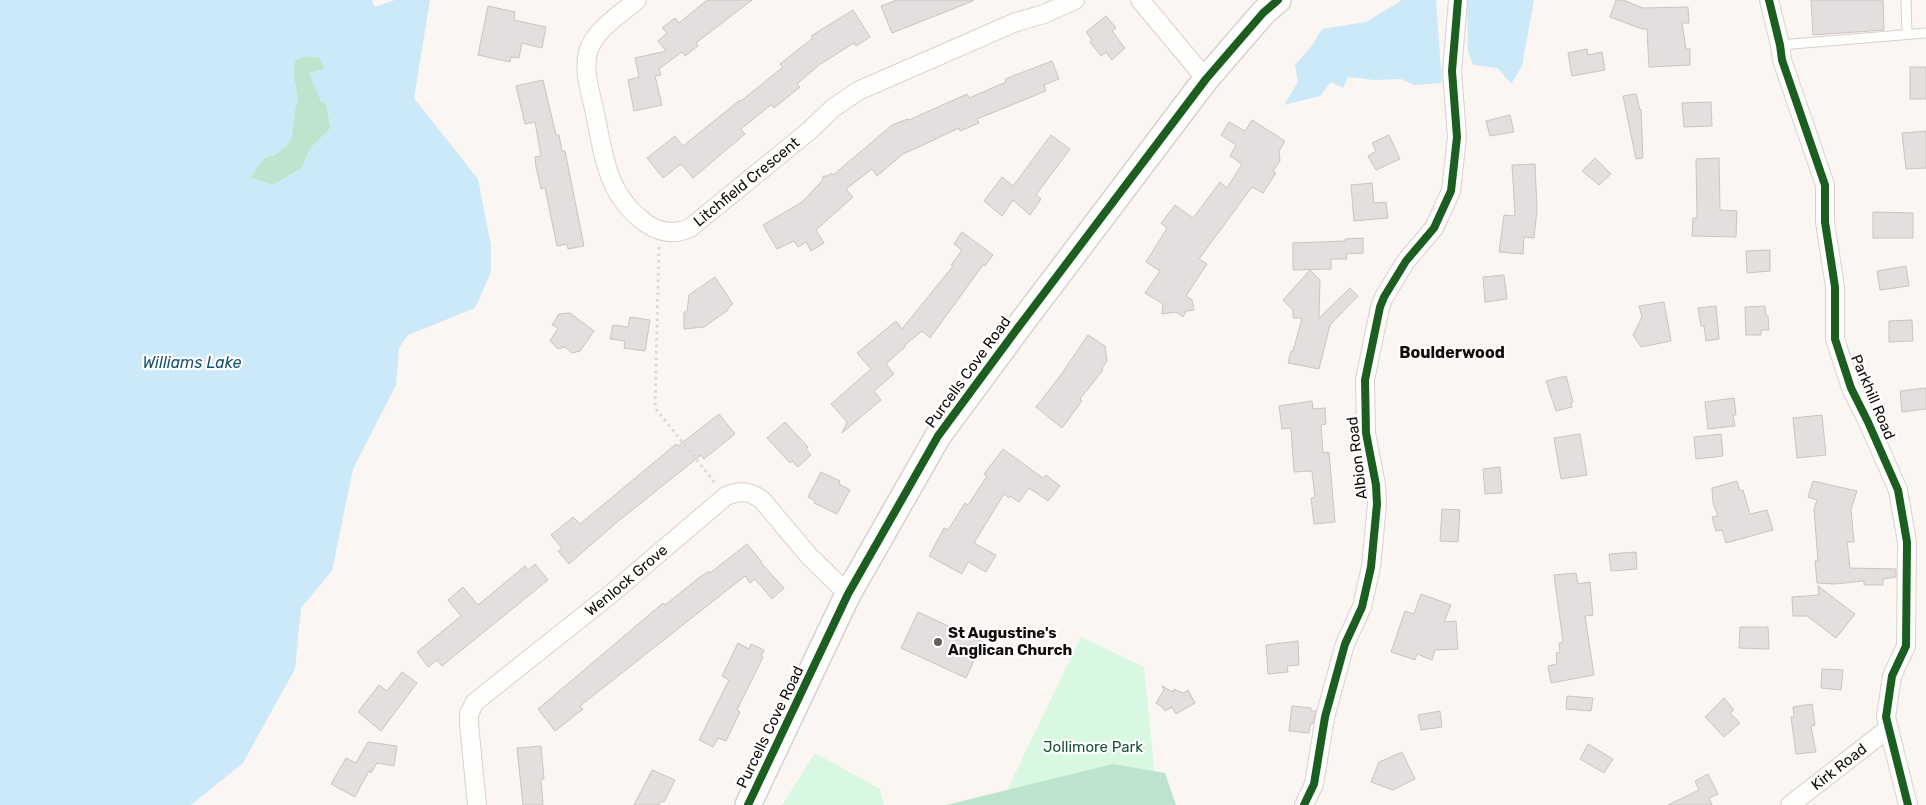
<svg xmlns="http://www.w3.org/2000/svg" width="1926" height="805" font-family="Rubik,sans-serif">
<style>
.green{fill:#d8f8e2}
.forest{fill:#bde4cc}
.water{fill:#cbe9f9;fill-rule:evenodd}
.building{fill:#e4dede;stroke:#cac4c3}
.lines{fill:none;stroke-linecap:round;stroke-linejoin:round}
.service-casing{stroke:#d7d2ce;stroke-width:11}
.minor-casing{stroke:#d7d2ce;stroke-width:20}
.secondary-casing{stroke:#d7d2ce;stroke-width:28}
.path{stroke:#dad8d8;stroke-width:3;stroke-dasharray:2.5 4;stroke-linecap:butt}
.service{stroke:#fefefd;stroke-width:9}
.minor{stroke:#fefefd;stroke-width:18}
.secondary{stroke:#fefefd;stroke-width:25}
.cycleway-casing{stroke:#fff;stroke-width:11}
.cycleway{stroke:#1b5e20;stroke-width:8}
.poi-dot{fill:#645f5b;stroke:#fff;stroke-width:2}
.labels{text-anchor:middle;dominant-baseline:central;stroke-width:4.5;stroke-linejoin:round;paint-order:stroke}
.street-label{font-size:15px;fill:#120d0a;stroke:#fff}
.poi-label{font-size:15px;font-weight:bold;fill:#120d0a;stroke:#fff;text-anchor:start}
.park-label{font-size:15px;fill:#185135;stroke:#fff}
.neighbourhood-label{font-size:16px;font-weight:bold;fill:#120d0a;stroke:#fff}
.water-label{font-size:16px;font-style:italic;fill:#165470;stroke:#fff}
</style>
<rect width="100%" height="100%" fill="#fbf6f2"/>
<g class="green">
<path d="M1081,637l63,30 14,138h-158z"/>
<path d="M815,753l65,36 4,16h-102z"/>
</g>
<g class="forest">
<path d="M304,56l15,1 6,12 -16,4 17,31 5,24 -21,21 -8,19 -29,17 -23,-7 15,-21 10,-2 16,-14 4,-33 3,-7 -5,-29 2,-12z"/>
<path d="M1113,764l52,9 11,32h-230z"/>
</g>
<g class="water">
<path d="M0,0h372l2,7 21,-7h35l-16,98 64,81 13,66v27l-16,36 -67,27 -9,13 -3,37 -43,84 -21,102 -31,37 -6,61 -52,94 -52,42h-191zM305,56l14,1 6,12 -16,4 12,29 5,2 5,24 -21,21 -8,19 -29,17 -23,-7 15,-21 10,-2 16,-14 4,-32 3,-8 -5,-29 2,-12z"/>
<path d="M1402,0h34l6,83 -28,2 -13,-6 -27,1 -26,-3 -5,11 -12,-6 -11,14 -36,9 14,-23 -3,-17 16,-18 11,-18 44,-7z"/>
<path d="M1467,0h67l-12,66 -11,18 -13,-16 -25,-3 -5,-14z"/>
</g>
<g class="building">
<path d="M707,0h45l-56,43 2,3 -13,10 -3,-4 -23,17 2,6 -6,1 7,29 -28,6 -6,-31 11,-3 -4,-19 31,-7 -8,-10 9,-8 -5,-5 13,-10 4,5z"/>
<path d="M897,0h76v1l-81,32 -11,-27z"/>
<path d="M1616,0h7l20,8 45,-1 1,16h-7l4,26h4v16l-41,2 -2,-38h-5l-32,-12z"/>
<path d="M1811,0h72l1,30 -71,5z"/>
<path d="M488,6l27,6 -1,8 32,7 -4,21 -20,-5 -3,15 -8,-1 -1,5 -32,-7z"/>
<path d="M853,10l17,27 -14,9 -2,-3 -35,22 -22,19 3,3 -26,21 -3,-3 -30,24 4,5 -52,44 -12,-14 -18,14 -16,-20 28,-22 8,10 57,-46 1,1 42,-34 -3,-3 33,-26 -2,-2z"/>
<path d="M1106,16l10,12 -4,3 13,17 -13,12 -6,-8 -5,4 -11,-14 2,-2 -6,-8z"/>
<path d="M1587,49l1,6 14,-3 3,18 -33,6 -4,-23z"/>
<path d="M1052,61l7,18 -15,6 2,6 -69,28 2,4 -19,8 -1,-3 -38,18 -18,8 -26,22 -5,-7 -26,20 7,8 -37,33 8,13 -13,8 -5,-9 -8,5 -4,-6 -17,8 -14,-24 39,-23 20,-21 1,-5h5l3,-3 2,2 59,-50 16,-6 1,1 58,-26 2,4 37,-16 -1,-3z"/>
<rect x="1910" y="67" width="16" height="32"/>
<path d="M543,80l13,55h3l3,16h3l19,95 -16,3 -1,-5 -10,2 -12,-58 -4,1 -5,-22 -1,-10 6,-1 -6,-34 -10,2 -9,-38z"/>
<path d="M1636,94l4,16 1,-1 2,49 -7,1 -13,-63z"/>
<path d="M1711,102l1,24 -28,1 -2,-24z"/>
<path d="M1510,115l4,17 -24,4 -4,-15z"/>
<path d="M1252,120l33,21 -6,10 1,10 -7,10 3,2 -13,20 -11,-6 -53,72 8,5 -21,32 6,4 2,10 -8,1 -3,6 -7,-5 -14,2 1,-10 -18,-11 15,-22 -14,-9 21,-34 -6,-5 14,-18 18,13 27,-36 7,6 15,-24 -12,-8 6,-11 -15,-10 8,-13 16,9z"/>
<path d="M1926,131v37l-20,1 -4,-36z"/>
<path d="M1051,135l19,14 -34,46 5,4 -11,16 -17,-15 -11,16 -18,-15 18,-24 11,9z"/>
<path d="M1389,135l11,24 -24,11 -8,-14 8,-5 -4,-8z"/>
<path d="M1595,158l16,16 -12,11 -17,-14z"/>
<path d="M1719,158l1,52 17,1 -1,26 -44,-1 1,-18h4l-1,-59z"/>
<path d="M1535,164l2,46 -3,28 -10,-1 -1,17 -24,-2 5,-37 11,1 -3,-51z"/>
<path d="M1372,183l2,20 12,-1 2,16 -34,3 -3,-36z"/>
<path d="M1873,212l40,1v25h-40z"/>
<path d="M962,232l31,23 -8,11 -2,-1 -53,73 -8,-7 -18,15 1,1 -19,17 8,10 -20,17 7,9 -39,33 5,-11 -16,-18 40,-35 -14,-16 39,-32 6,8 51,-63 -2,-1 11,-15 -8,-6z"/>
<path d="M1363,238v15l-17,1 1,5h-16v10l-38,1v-27l52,-2v-2z"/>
<path d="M1770,250v21l-23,2 -1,-22z"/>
<path d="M1906,266l3,20 -29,4 -3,-19z"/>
<path d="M1310,270l10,10 -1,38 31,-30 8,8 -28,29 -11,44 -31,-6 3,-12h2l9,-33h-9v-8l-10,-10z"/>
<path d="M1504,275l3,24 -22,3 -2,-25z"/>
<path d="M715,277l18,27 -5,4v2l-24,17 -20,2v-17h3l2,-17z"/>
<path d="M1664,302l7,39 -30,6 -8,-12 9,-18 -3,-11z"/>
<path d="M1716,306l3,33 -13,2 -2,-15h-3l-3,-18z"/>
<path d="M1765,306l1,10h2l1,14h-8v5h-15l-1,-28z"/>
<path d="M570,313l24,18 -14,20 -8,2 -7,-6 -7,2 -8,-8 8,-13 -6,-3 7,-11z"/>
<path d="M630,317l20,3 -5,31 -21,-3 1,-7 -15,-2 3,-14 15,2z"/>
<path d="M1912,320l1,21 -24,1v-21z"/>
<path d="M1088,335l17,11 2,15 -5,7 1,2 -23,29 2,2 -20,27 -26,-21 24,-31z"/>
<path d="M1566,376l7,26 -2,1 1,4 -16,4 -10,-30z"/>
<path d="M1926,388v21l-24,3 -2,-21z"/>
<path d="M1734,398l2,17h-3l2,11 -27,3 -3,-27z"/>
<path d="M1312,401l1,8 12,-1 1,16 -5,1 2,28 6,-1 6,70 -21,2 -3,-26 4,-1 -3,-26 -18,1 -3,-44 -9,1 -3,-23z"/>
<path d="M719,414l16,20 -31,25 -3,-4 -85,68 -47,41 -11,-13 4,-3 -11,-13 22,-18 7,7 96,-80 2,2z"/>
<path d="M1822,415l4,40 -29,3 -4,-40z"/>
<path d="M785,422l23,25 -2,2 5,6 -13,12 -6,-6 -2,2 -23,-25z"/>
<path d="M1580,434l7,41 -26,4 -7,-41z"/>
<path d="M1721,434l2,22 -27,3 -2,-22z"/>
<path d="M1003,449l40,29 3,-3 14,11 -12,15 -19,-13 -10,14 -9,-6 -1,2 -5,-4 -30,49 22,12 -10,17 -18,-10 -6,12 -33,-18 15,-28 4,2 17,-27 3,2 19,-29 -3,-2z"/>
<path d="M1500,467l2,26 -17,1 -2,-25z"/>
<path d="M821,472l19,9 -1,3 11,6 -13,24 -23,-11 1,-2 -7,-4z"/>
<path d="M1737,481l3,10 3,-1 7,24 17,-4 6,20 -47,13 -4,-13 -6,1 -4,-14 6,-1 -5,-13 -1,-15z"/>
<path d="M1813,481l44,10 -6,18 3,33h-7l3,26 46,1v8l-13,2v6h-19v-4l-29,3 -18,-1 -2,-22h3l-4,-52 3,-9 -9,-3z"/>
<path d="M1442,509l18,1 -2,32 -18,-1z"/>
<path d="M747,544l15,18 -1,1 23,25 -12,11 -17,-20 -5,4 -5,-7 -165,130 3,3 -28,22 -17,-22 125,-106 2,2 35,-28 9,-6 1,2z"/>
<path d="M1636,552l1,17 -26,2 -2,-17z"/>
<path d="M535,564l13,16 -106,86 -5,-6 -9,7 -11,-15 44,-36 -13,-16 15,-13 15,18 47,-39 3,4z"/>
<path d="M1576,573l2,11 12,-2 3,33 -8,1 9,59 -43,8 -3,-17 9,-2 -1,-11 4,-1 -1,-9 4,-1 -9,-67z"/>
<path d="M1818,586l37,28 -19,24 -29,-22h-14l-1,-19 27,-2z"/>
<path d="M1421,594l30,11 -7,17 12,-1 2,28 -23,1 -3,10 -15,-6 -2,6 -24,-8 14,-41 9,3z"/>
<path d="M918,612l65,30 -17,36 -65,-30z"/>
<path d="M1740,627h28l1,22 -30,-1z"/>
<path d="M1298,641l1,24 -12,1 1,6 -20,2 -2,-29z"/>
<path d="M738,643l11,6 2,-5 13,6 -3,6 2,1 -26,53 3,2 -14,29 -8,-3 -5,9 -14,-7 30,-60 -7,-4z"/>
<path d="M1822,669l21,1 -2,20 -20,-2z"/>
<path d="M402,672l15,11 -36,48 -23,-19 21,-27 8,6z"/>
<path d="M1162,686l11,6 1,-3 9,4 5,-3 7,13 -19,11 -4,-7 -7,4 -3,-4 -6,-4 8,-13z"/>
<path d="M1567,696l26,2 -2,13 -25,-2z"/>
<path d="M1724,698l10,12 -4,3 10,10 -16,14 -19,-20z"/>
<path d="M1812,704l3,21 -4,1 5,26 -20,2 -5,-37h3l-1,-10z"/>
<path d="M1292,706l19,2v3h5l-3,13h-3l-1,9 -20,-2z"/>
<path d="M1440,711l2,16 -21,3 -3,-15z"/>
<path d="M368,742l29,4 -3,20 -17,-3 -6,10 -2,-2 -14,26 -24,-13 15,-26 10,5z"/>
<path d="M1588,744l25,15 -9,14 -24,-14z"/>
<path d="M541,746l3,33h-3l2,26h-20l-6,-57z"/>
<path d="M1402,752l13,27 -22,11 -22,-8 8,-20z"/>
<path d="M652,770l23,10 -11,22 -3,-1 -2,4h-25z"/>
<path d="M1708,774l10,20 -9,4 3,7h-44l31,-15 -4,-9z"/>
</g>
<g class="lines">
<defs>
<g id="service">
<path d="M1906,0l1,34"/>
<path d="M1780,45l146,-12"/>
</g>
<g id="minor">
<path id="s1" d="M637,0c-17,15 -42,29 -49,52 -5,20 3,42 7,61 9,44 12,83 52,111 14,9 28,11 43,4l119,-97 24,-23 25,-17 158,-69 28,-8 31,-14"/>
<path d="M1140,0l66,79"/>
<path d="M1769,0l11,45 2,15 43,125v37l10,65v52l16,49 17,34 30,68 9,52 -1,104 -14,30 -6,41 22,88"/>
<path id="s2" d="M477,805l-8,-81v-10l6,-12 136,-108 115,-98c14,-6 24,-5 36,4l47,56 39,38"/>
<path d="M1304,805l10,-21 11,-67 20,-73 17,-37 9,-40 6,-63 -1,-19 -10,-52 -1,-53 15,-73 4,-10 22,-36 28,-33 17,-37 6,-54 -5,-66 6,-71"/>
<path id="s3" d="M1790,805l99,-77"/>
</g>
<path id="secondary" d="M748,805l100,-211 90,-158 79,-107 189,-250 57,-66 15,-13"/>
</defs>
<use href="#service" class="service-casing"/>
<use href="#minor" class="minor-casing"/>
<use href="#secondary" class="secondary-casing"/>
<path class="path" d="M659,247l-4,161 61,76"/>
<use href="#service" class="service"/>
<use href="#minor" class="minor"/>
<use href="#secondary" class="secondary"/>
<defs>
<g id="cycleway">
<path d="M1769,0l11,45 2,15 43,125v37l10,65v52l16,49 17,34 30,68 9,52 -1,104 -14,30 -6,41 22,88"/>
<path d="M748,805l100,-211 90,-158 79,-107 189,-250 57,-66 15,-13"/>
<path d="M1304,805l10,-21 11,-67 20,-73 17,-37 9,-40 6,-63 -1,-19 -10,-52 -1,-53 15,-73 4,-10 22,-36 28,-33 17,-37 6,-54 -5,-66 6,-71"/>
</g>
</defs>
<use href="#cycleway" class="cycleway-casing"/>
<use href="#cycleway" class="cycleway"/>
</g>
<circle class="poi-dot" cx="938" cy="642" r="5"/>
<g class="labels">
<g class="street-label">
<text stroke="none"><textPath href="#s1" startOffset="379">Litchfield Crescent</textPath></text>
<text transform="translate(968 372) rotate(-54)">Purcells Cove Road</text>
<text transform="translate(1873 397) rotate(67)">Parkhill Road</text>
<text transform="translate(1357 458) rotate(-97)">Albion Road</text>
<text stroke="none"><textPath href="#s2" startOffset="299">Wenlock Grove</textPath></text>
<text transform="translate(770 727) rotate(-64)">Purcells Cove Road</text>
<text stroke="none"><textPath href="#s3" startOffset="62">Kirk Road</textPath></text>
</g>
<g class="poi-label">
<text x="948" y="633">St Augustine's<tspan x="948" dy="17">Anglican Church</tspan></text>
</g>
<g class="park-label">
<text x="1093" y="747">Jollimore Park</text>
</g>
<g class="neighbourhood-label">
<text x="1452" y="352">Boulderwood</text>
</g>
<g class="water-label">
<text x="192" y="362">Williams Lake</text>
</g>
</g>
</svg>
